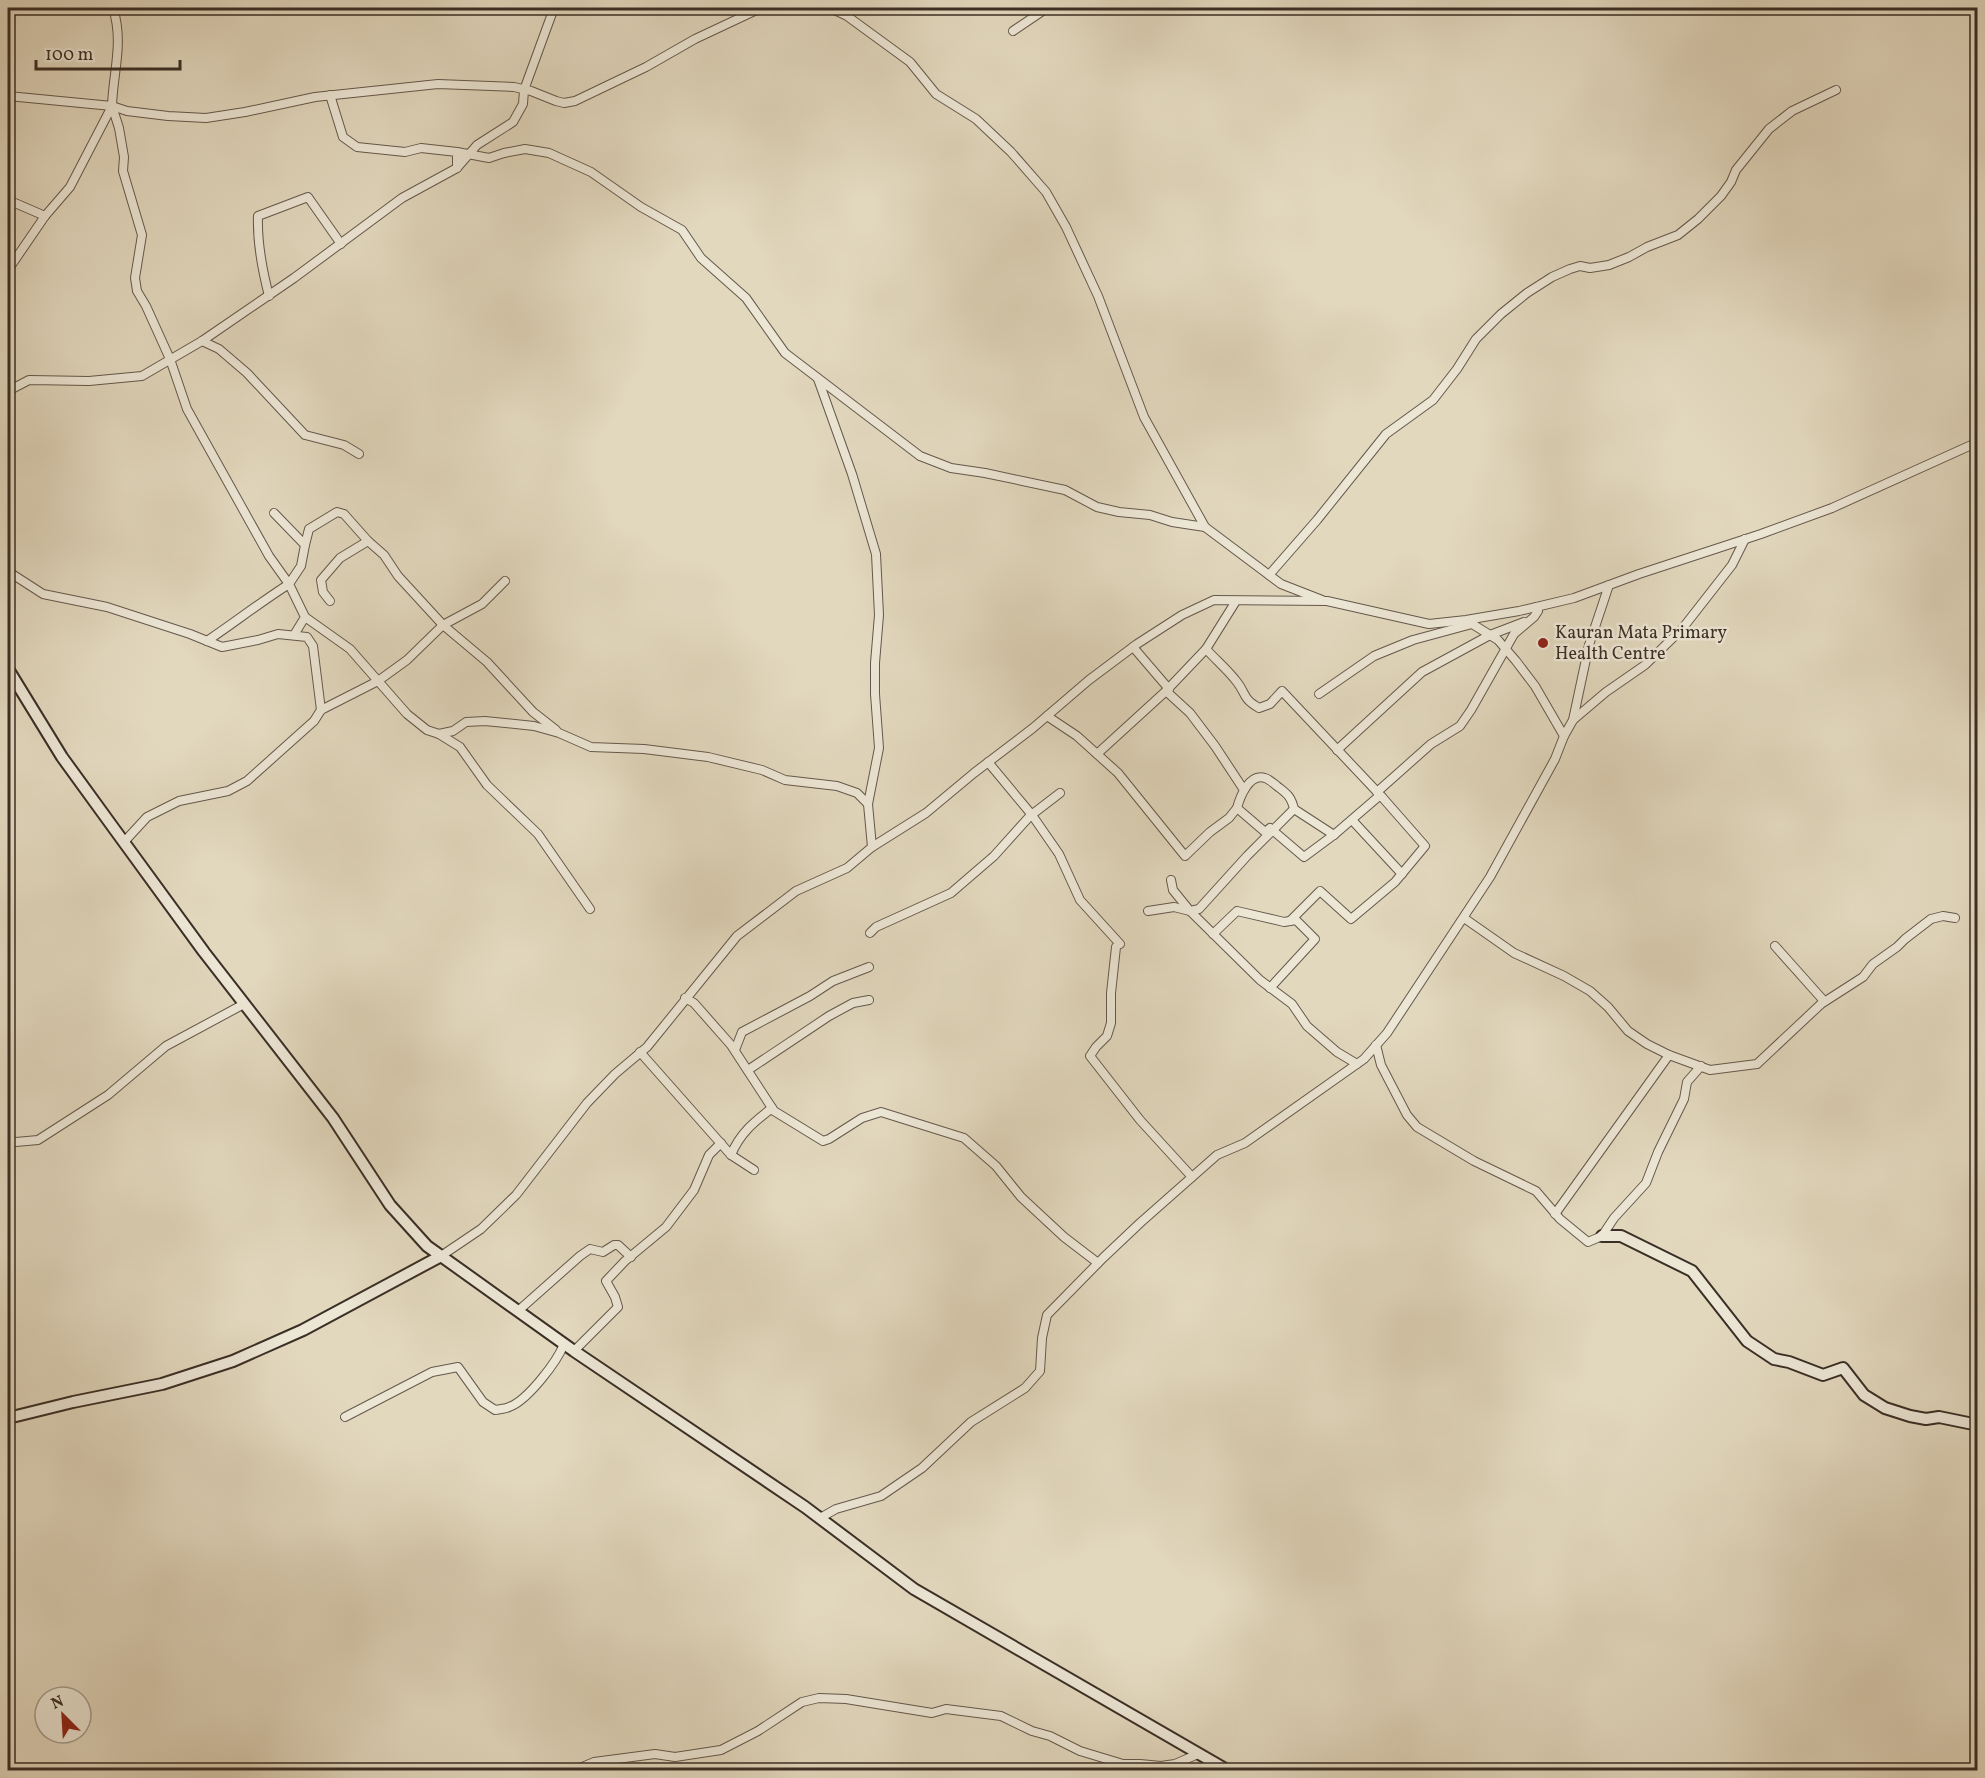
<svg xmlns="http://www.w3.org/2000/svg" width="1985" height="1778" font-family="Vollkorn,serif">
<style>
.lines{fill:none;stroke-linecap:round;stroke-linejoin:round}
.street-casing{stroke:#65584b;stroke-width:10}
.secondary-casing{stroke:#3b2e25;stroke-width:14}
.street{stroke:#ece6d5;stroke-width:8}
.secondary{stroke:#ece6d5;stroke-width:10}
.poi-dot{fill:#8f2418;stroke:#ece6d5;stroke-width:2}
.labels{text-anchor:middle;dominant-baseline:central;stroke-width:5;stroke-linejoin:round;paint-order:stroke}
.poi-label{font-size:18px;fill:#3b2e25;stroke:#ece6d5;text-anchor:start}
</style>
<rect width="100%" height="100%" fill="#e2d8be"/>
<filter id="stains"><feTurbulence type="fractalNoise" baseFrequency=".00333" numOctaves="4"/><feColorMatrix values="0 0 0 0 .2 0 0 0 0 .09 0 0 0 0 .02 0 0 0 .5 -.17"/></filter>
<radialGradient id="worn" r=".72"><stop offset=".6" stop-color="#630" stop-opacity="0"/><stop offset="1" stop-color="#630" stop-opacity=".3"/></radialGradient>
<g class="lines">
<defs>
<g id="street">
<path d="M830,8l17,8 63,46 26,32 40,25 35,33 35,40 20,35 32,69 46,121 61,110 76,57 41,16"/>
<path d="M1013,31l34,-23"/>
<path d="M330,95l13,42 14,10 48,5 16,-4 36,4v16"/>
<path d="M8,96l104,10 15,5 41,5 38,2 39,-6 70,-15 123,-13 76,3 17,4 25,10 8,2 11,-2 71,-34 49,-28 66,-31"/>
<path d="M112,106c1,-34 12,-63 1,-98"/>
<path d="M457,152l32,6 15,-5 21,-4 24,4 42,19 50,35 41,23 19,28 45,40 39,55 135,103 31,12 34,5 80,17 32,17 22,5 31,3 22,7 33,5"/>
<path d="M8,200l37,16"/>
<path d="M8,270l37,-54 25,-29 42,-81 7,22 5,29 -1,14 19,64 -7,43 2,13 9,15 24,53 17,50 82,147 20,28c-28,18 -54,38 -82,57"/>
<path d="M269,296c-7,-27 -12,-52 -11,-80l50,-19 33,47"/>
<path d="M202,341l17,8 28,24 58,62 39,10 15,9"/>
<path d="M818,379l34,95 24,80 3,61 -4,48v31l4,54 -11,56"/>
<path d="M8,391l21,-11 60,1 53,-5 60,-35 92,-63 108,-80 55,-30 20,-23 36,-23 10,-18 1,-14 30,-82"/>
<path d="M274,513l31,32 -4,21 -12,18 16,33 -11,18"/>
<path d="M305,545l4,-16 28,-17 7,2 24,27"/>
<path d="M1269,575l48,-55 69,-86 47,-34 24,-31 19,-30 25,-25 26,-21 25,-16 18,-8 10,-3 10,2 19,-3 20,-8 18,-10 31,-12 20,-16 23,-23 10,-14 5,-12 33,-41 23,-18 44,-21"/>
<path d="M8,576l4,-2 31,20 64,13 83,27 32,13 36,-7 20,-6 29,3 6,9 8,64"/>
<path d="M330,601l-7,-9 -2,-12 19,-22 28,-17 16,14 14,21 45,49 44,37 46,50 23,18"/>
<path d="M1236,601l-30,48c10,11 22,21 31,33 10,13 5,16 22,26l11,-4 12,-13 100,106"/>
<path d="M305,617l45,32 57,65 20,16 12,4 14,-3 13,-9 19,-1 49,5 25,7 32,14 53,2 64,8 54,13 23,10 52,6 20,7 11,11 4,43"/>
<path d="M1469,622l29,18 18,21 19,25 29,50"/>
<path d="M1133,647l36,42"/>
<path d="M1206,649l-40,42 24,22 25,33 29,44"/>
<path d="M1319,694l55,-38 39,-16 59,-16"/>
<path d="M1047,716l30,20 41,37 67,83 25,-24 19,-14 8,-10 28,24 5,-4 34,29 31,-23 43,-37h4l43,49 -30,36 -44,37 -31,-28 -30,30"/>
<path d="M1573,720l16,-75 20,-60"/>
<path d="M439,734l21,13 27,38 51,49 52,75"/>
<path d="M1337,750l85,-78 68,-37 34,-13"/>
<path d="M1097,754l69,-63"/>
<path d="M988,762l44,53 27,39 21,46 40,44"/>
<path d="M1377,792l54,-48 29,-18 11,-16 43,-76 20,-17 4,-6 -2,-4"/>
<path d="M1294,809l40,26"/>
<path d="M1352,820l50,54"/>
<path d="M124,842l23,-25 32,-16 49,-10 19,-10 67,-60 7,-11 57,-29 29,-21 36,-35 39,-21 23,-23"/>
<path d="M1171,880l2,10 17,21 9,-2 48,-53 47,-47c-3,-13 -7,-15 -17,-23 -4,-3 -8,-7 -12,-8 -16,-5 -25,19 -28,30"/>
<path d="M1148,911l26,-4 16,4 70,69 32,24 15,22 30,26 20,12"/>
<path d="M1464,918l50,35 50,23 26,15 18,16 20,24 19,13 22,11 41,15 47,-6 64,-60 42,-27 10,-13 24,-17 8,-8 26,-20 12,-3 12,2"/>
<path d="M870,933l6,-6 75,-34 43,-37 36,-40 30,-23"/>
<path d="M1213,934l24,-23 47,11 12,-2 19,19 -45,49"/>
<path d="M1775,946l49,55"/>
<path d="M1116,947l-5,46v30l-4,13 -11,11 -6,9 50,64 52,57"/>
<path d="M685,998l9,5 37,42 43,66 49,30 6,-2 33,-21 19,-6 83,26 32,28 25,31 43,40 34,26"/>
<path d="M1376,1045l5,20 26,50 10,12 57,34 62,30 24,28 28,23 14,-6 12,-18 32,-35 12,-31 26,-53 3,-17 14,-16"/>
<path d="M735,1050l7,-18 68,-36 23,-15 36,-14"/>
<path d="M640,1052l91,103 23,15"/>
<path d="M748,1070l81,-54 24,-13 16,-3"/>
<path d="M8,1141l8,1 22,-2 70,-45 58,-49 78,-42"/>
<path d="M731,1155c9,-22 23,-33 41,-47"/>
<path d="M1555,1214l114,-159"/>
<path d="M441,1256l40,-27 35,-34 71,-92 28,-29 32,-27 90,-111 59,-45 51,-23 25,-21 54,-34 48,-40 59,-45 56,-48 48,-36 45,-29 32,-15 113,1 102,23 37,-4 53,-9 55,-13 65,-24 122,-40 71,-26 146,-66"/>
<path d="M518,1311l62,-55 10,-7 13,3 11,-7h4l13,12"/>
<path d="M574,1351l44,-44 -3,-10 -9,-16 19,-20 41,-34 28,-37 15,-35 12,-12"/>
<path d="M345,1417l87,-45 26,-5 25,35 12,8c4,-1 10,-1 14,-3 18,-6 48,-45 55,-63"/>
<path d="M820,1518l16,-9 45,-13 41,-28 49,-46 54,-34 15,-17 2,-33 5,-23 56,-57 37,-35 77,-68 28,-12 119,-84 23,-26 103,-156 65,-118 9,-23 9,-16 33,-28 39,-27 37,-36 50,-64 13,-26"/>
<path d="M575,1770l19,-8 61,-8 20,3 46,-7 37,-19 44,-29 17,-4 27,1 86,14 14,-4 55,7 31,15 18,5 30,15 43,13h17l21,2 14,-2 23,-10"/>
</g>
<g id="secondary">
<path d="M8,669l54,88 53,73 89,122 129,166 57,87 37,41 147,105 231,156 109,82 313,181"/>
<path d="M1602,1236h19l71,35 55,70 27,18 15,3 34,13 20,-7 21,27 21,13 25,8 16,3 13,-2 39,8"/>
<path d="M8,1418l65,-16 89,-18 71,-23 70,-31 138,-74"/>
</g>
</defs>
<use href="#street" class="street-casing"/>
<use href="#secondary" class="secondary-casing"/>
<use href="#street" class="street"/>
<use href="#secondary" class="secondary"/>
</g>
<circle class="poi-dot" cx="1543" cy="643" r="6"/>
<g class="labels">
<g class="poi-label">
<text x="1555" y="633">Kauran Mata Primary<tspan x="1555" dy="21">Health Centre</tspan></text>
</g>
</g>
<rect width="1985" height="1778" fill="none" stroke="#e2d8be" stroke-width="30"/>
<rect x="9" y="9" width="1967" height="1760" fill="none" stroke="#3b2e25" stroke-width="3"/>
<rect x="15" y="15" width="1955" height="1748" fill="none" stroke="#3b2e25" stroke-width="1.5"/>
<g transform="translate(63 1715) rotate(336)"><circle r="28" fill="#ece6d5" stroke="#a59c8f" stroke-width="1.5"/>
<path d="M0-4.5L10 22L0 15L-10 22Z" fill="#8f2418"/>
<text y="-9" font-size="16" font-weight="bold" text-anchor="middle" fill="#3b2e25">N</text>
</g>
<path d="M36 60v9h144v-9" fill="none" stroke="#3b2e25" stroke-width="3"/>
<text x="45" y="60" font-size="18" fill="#3b2e25" stroke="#ece6d5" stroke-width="4.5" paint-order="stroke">100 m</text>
<rect width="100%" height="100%" filter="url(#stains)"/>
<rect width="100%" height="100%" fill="url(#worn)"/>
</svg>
